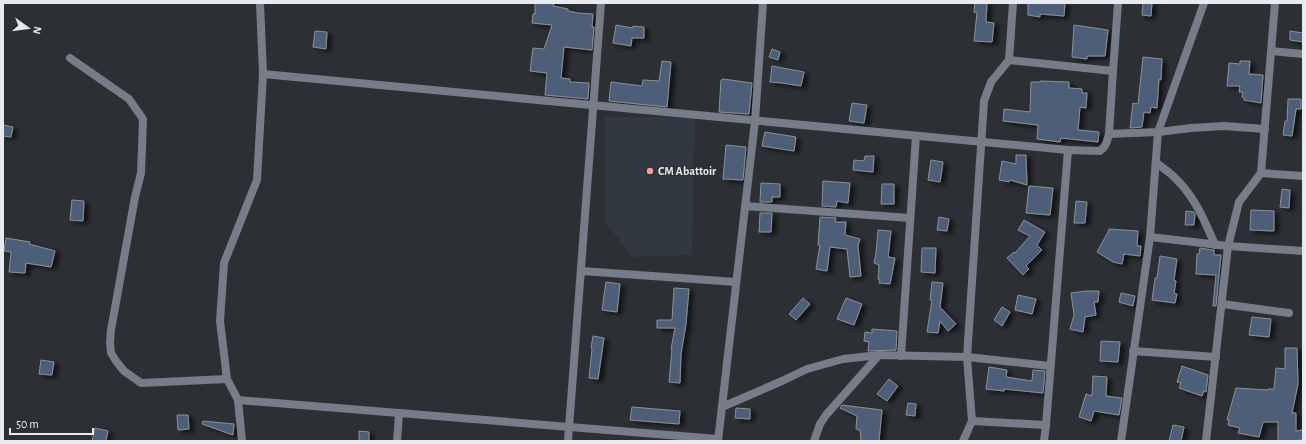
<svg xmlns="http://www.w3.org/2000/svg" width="1306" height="444" font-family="'Alegreya Sans',sans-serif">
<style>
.built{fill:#323841}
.building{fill:#4e5e78;stroke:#8c9095;filter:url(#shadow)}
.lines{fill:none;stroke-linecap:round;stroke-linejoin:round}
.minor{stroke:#767d89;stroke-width:8}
.poi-dot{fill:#f59c92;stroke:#2c2f33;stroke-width:1.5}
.labels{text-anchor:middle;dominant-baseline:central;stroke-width:3;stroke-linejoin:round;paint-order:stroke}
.poi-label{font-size:12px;font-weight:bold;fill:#e8eaed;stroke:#2c2f33;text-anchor:start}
</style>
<defs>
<filter id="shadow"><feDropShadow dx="4.5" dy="2.5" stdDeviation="2" flood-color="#0009"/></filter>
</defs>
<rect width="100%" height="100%" fill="#2c2f33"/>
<path class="built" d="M605,117h66l24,2 -3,136 -60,2 -26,-34z"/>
<g class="building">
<path d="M535,3h19l-1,3 15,3v2l10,2 15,1 -1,13h2l-2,23 -28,-3 -3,31 9,1v3l19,1 -1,16 -43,-4 2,-22 -17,-2 3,-23 11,1 8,-24 -20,-2 1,-9h2z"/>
<path d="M975,3h12l-1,19 8,1 -2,19 -18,-1 3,-28 -3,-1z"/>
<path d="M1028,3h37l-1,13 -24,-2v3l-12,-2z"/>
<path d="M1143,3h9l-1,13 -9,-1z"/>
<path d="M616,25l17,3v-2l11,1v11h-12l-1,8 -18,-3z"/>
<path d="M1074,25l34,5 -3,26h-18v3l-15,-2z"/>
<path d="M315,31l12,1 -1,17 -13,-2z"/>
<path d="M1290,31l13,2v9l-13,-2z"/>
<path d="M772,49l8,3 -2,8 -9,-3z"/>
<path d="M1143,57l19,2 -1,21 -2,-1 -2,29 -6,-1 -1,6 -6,-1 -2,15 -12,1 3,-25 5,1z"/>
<path d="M662,61l9,1 -4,45 -58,-6 2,-19 31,4 1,-6 16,1z"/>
<path d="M1240,61h10l-1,13 14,1 -2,28 -17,-3v-2l-2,-1 1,-5h-4l1,-6h-13l2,-23 11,1z"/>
<path d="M772,66l32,6 -3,14 -19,-3 -12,-1z"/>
<path d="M723,79l29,4 -3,31 -30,-2 2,-32z"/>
<path d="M1040,81l29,1v6l13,1v4h5l-1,15 -6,-1 -2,23 21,2 -1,10 -37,-4 -1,4 -23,-3 1,-12v-2l-35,-4 1,-12 26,3 1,-30h9z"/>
<path d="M1288,99h13v10h-5l-4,27 -9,-1 2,-14h2z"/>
<path d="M852,103l15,2 -3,18 -15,-2z"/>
<path d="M3,125l10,2 -2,10 -8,-1z"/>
<path d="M765,132l31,5 -2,14 -32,-5z"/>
<path d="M726,145l20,2 -3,33 -20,-1z"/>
<path d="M1016,155h10l1,30 -17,-5 -1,2 -10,-2 3,-19 14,3z"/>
<path d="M865,156h9l-1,16 -20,-2 1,-10 10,1z"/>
<path d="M931,160l12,2 -3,20 -12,-2z"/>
<path d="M823,181l27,2 -2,20 -11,-2 -1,6 -14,-1z"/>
<path d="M761,183l19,1v13h-8v5h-12z"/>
<path d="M882,184h12v20h-13z"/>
<path d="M1029,186l24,2 -3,27 -24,-2z"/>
<path d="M1282,189l8,1 -1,18 -9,-1z"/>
<path d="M72,200l12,1 -1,20 -13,-1z"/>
<path d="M1076,201l11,1 -2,21h-11z"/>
<path d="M1251,210l23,1v20l-24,-1z"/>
<path d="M1186,211l8,1 1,2 -1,11h-9z"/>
<path d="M760,213h12l-1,19h-12z"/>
<path d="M820,217l16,1 -1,4h11l-1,13 15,4 -2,7 3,30 -11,1 -3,-28 -17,-2 -3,24 -11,-2 4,-24h-2z"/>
<path d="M939,217l10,2 -2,12 -10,-1z"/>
<path d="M1024,220l21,12 -8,13 5,5 -16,16 3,3 -6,6 -16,-17 7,-6 1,1 15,-17 -12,-6z"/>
<path d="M1109,229l29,2 -1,15h4l-1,10 -16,-2 -2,10 -9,-2 -16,-10 11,-20z"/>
<path d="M878,230l13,1 -3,26 7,1 -5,26 -11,-1 1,-4h-2l1,-14 -5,-2 2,-10z"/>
<path d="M6,238l24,4 -1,2 26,7 -4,16 -25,-4 -1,10 -16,-1 2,-20 -7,-1z"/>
<path d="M922,248h14l-1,25 -14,-1z"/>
<path d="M1200,248l12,2h2v5h7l-5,51h-3l3,-31 -20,-1 1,-20h2z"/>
<path d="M1160,256l17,3 -3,21 2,1 -2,12 3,1 -2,9 -23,-3 3,-22h2z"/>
<path d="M606,282l14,2 -3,28 -15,-2z"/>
<path d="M932,282l11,1 -3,24 16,17 -8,7 -8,-10 -2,12 -11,-1 5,-32h-2z"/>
<path d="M674,288l15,1 -3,35 -5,30 -1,29 -11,-1 3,-33h-1l4,-21h-18v-8h15z"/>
<path d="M1086,291h13l-1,11h-4l2,13 -11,2 -2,15 -13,-3 4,-14 -3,-22z"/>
<path d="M1121,293l14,3 -2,10 -14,-4z"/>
<path d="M1018,295l18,4 -4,15 -17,-4z"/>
<path d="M803,298l7,6 -14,16 -7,-6z"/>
<path d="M846,298l16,6 -8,21 -17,-6z"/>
<path d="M1002,307l8,5 -8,14 -8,-6z"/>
<path d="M1252,317l19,2 -2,18 -20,-2z"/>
<path d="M872,329l25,2 -1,19 -28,1 1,-9 -5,-1 1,-9 7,1z"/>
<path d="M593,336l11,2 -6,41 -9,-1 3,-29 -1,-1z"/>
<path d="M1101,341l19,1 -2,20 -18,-1z"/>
<path d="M1285,348h12l1,36 -6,29h4v18l7,-1v10l-25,1v-19h-15l-4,15 -21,-4 2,-5 -12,-3 1,-5h-2l9,-32 32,2v-1h6l2,-21 9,1z"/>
<path d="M41,360l13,2 -2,13 -13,-1z"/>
<path d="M1182,366l26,9 -2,17 -2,-1 -2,5 -23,-8 2,-5 -4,-1z"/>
<path d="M989,367l18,3 -1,7 26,4 1,-11 12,1 -2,22 -39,-4v2l-18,-2z"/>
<path d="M1093,376l14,1 -1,19 16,2 -3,17 -25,-4 -3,10 -12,-4 7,-23 6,2z"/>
<path d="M889,379l9,7 -11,15 -10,-7z"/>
<path d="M908,403l8,1 -1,12 -9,-1z"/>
<path d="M842,405l40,5 -3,31h-18l-1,-11 -4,-1 1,-13 -17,-8z"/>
<path d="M632,407l48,4 -1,13 -49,-4z"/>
<path d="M736,408l14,1v10l-15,-1z"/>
<path d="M177,415h11l1,14 -11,1z"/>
<path d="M203,421l31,3 -1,11 -31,-11z"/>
<path d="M1173,425l11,2 -3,14h-12z"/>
<path d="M95,428l13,3 -2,10h-14z"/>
<path d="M359,431l10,1v9h-10z"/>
</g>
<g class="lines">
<g class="minor">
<path d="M1271,51l32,3"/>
<path d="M70,58l59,41 14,20 -2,54 -6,24 -24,133 -1,12 1,11 5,8 8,10 17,12 86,-4 -7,-58 4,-58 33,-83 6,-106 -3,-71"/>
<path d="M1009,60l104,11"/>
<path d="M263,74l805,76"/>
<path d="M1109,134l49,-2 33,-4 33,-2 41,3"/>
<path d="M1156,162c5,5 12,9 17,14 21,19 31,43 42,69"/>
<path d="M1261,173l42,3"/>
<path d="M745,206l165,12"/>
<path d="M1150,237l78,9 75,5"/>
<path d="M582,271l154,11"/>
<path d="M1222,304l67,9"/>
<path d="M1133,351l83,6"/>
<path d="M901,356l15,-220"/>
<path d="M227,379l11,21 4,41"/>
<path d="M238,400l480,39"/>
<path d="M722,407l60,-26 25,-12 36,-10 36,-4 88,2 83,9"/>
<path d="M972,421l74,4"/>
<path d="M397,441l2,-27"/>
<path d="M568,441l33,-438"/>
<path d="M718,441l37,-320 8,-118"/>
<path d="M814,441l6,-17 6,-9 53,-60"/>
<path d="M963,441l9,-20 -5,-64 17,-256 7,-19 18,-22 4,-57"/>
<path d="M1044,441l2,-16 22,-275 32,1c6,-4 7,-10 9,-17l4,-63 5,-68"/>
<path d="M1121,441l29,-204 8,-105 46,-129"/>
<path d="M1206,441l22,-195 11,-44 22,-29 14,-170"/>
</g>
</g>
<circle class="poi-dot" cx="650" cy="171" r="4"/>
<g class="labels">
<g class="poi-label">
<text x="658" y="171">CM Abattoir</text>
</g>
</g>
<rect width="1306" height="444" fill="none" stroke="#e8eaed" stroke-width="8"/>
<g transform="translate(28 28) rotate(104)" stroke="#2c2f33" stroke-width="3" paint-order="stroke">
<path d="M0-3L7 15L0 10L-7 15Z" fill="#e8eaed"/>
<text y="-6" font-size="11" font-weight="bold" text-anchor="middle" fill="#e8eaed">N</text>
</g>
<path d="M10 428v6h83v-6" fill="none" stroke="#e8eaed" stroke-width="2"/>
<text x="16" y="428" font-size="12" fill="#e8eaed" stroke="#2c2f33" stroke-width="3" paint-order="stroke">50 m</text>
</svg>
